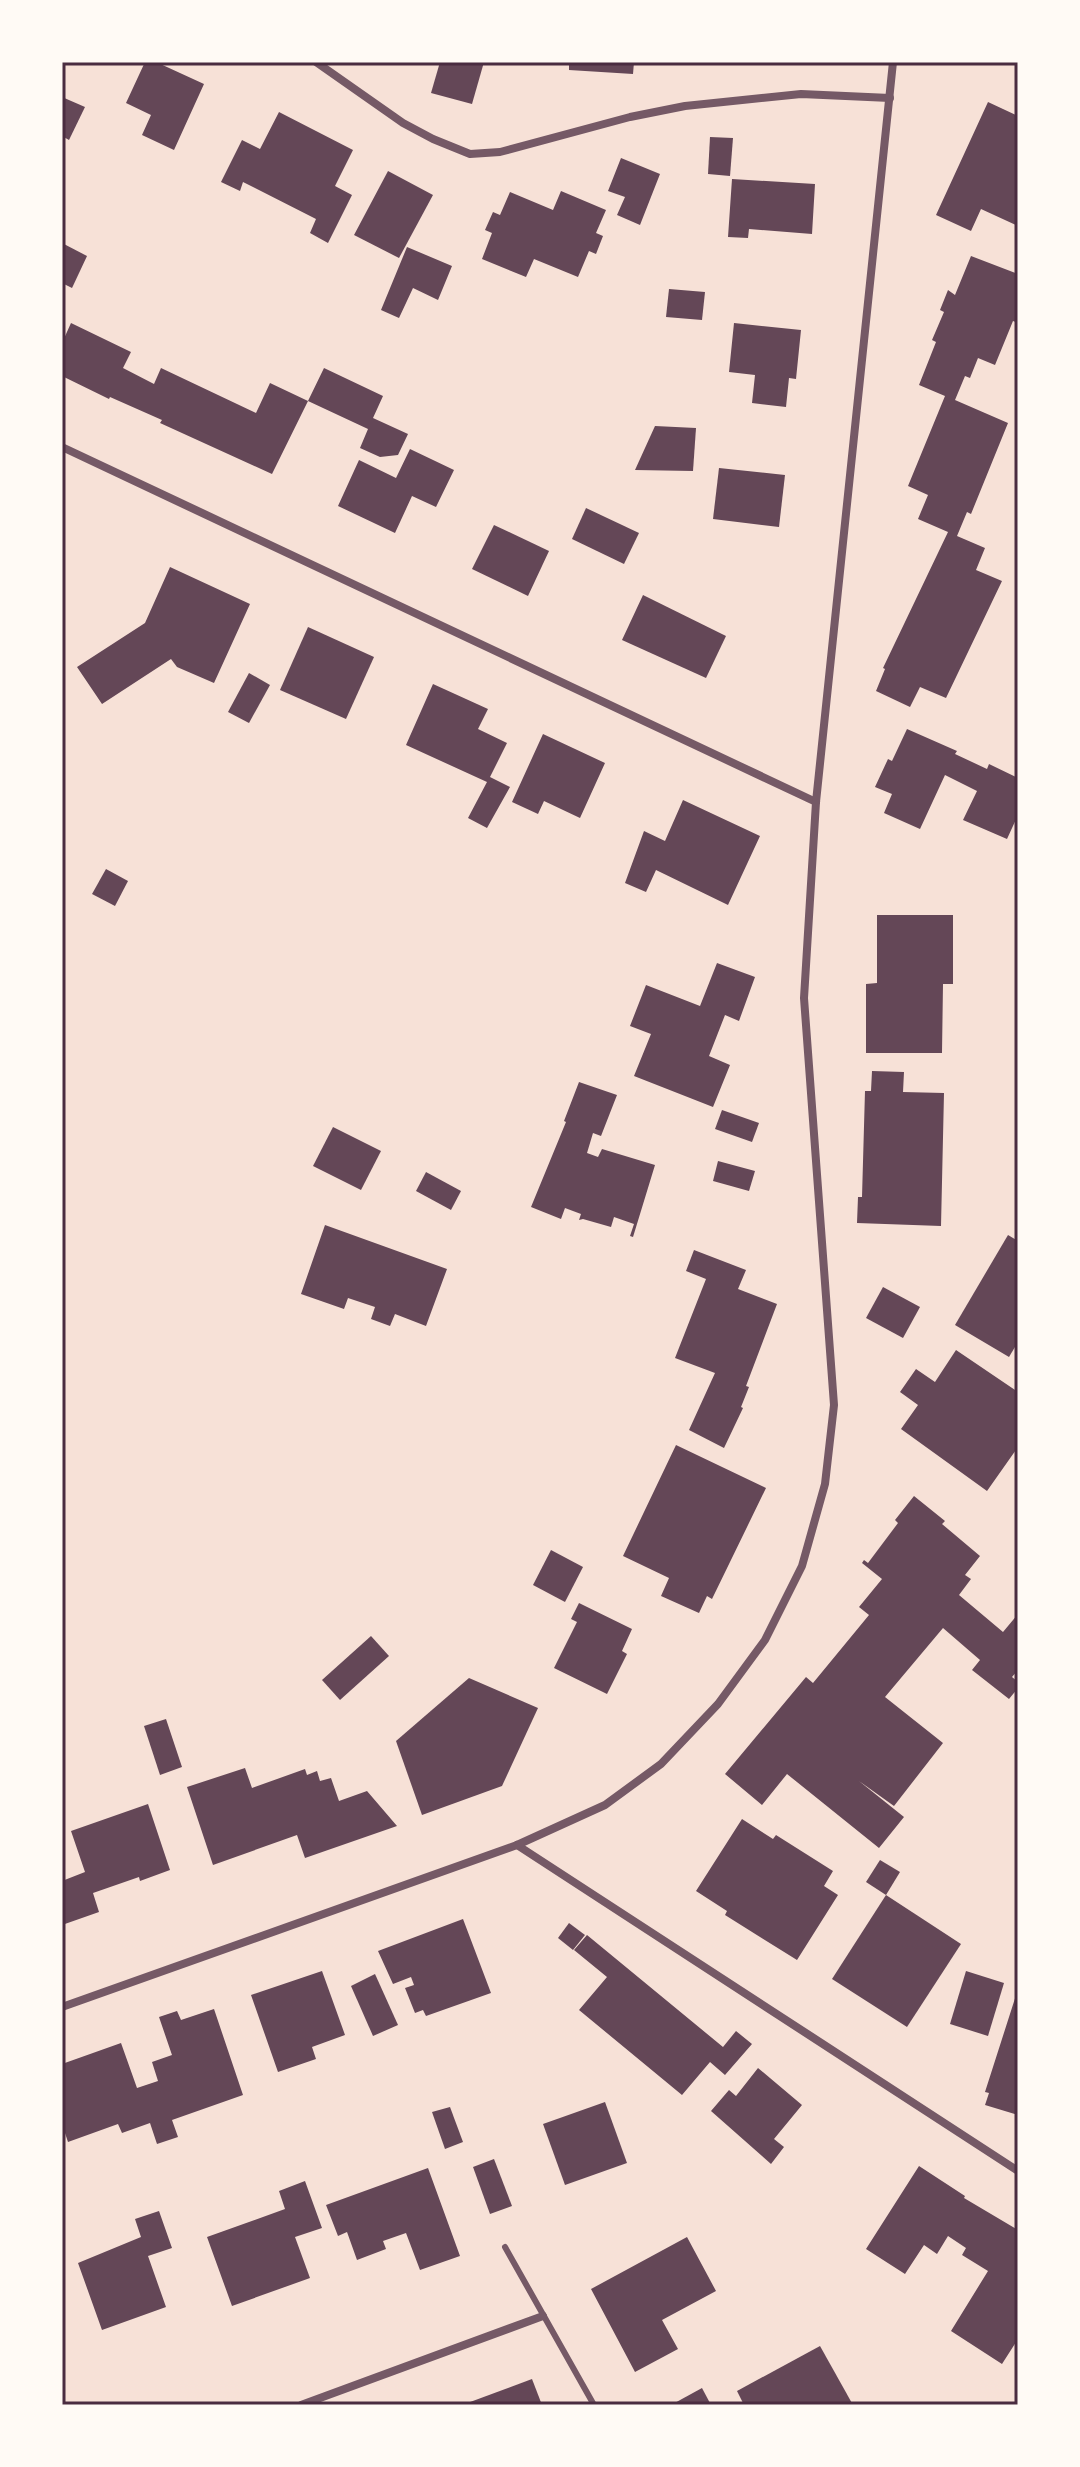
<svg xmlns="http://www.w3.org/2000/svg" width="1080" height="2467" font-family="Figtree,sans-serif">
<style>
.building{fill:#644757}
.lines{fill:none;stroke-linecap:round;stroke-linejoin:round}
.service{stroke:#755966;stroke-width:6}
.minor{stroke:#755966;stroke-width:8}
.neatline{fill:none;stroke:#4a2c40;stroke-width:3}
</style>
<rect width="100%" height="100%" fill="#f7e1d7"/>
<g class="building">
<path d="M145,62h11l48,22 -30,66 -32,-15 9,-20 -25,-12z"/>
<path d="M440,62h44l-12,42 -41,-11z"/>
<path d="M569,62h65l-1,12 -64,-4z"/>
<path d="M62,97l23,10 -16,33 -7,-4z"/>
<path d="M988,102l30,14v110l-37,-17 -10,22 -35,-16z"/>
<path d="M279,112l74,38 -18,36 17,9 -24,48 -18,-10 6,-14 -73,-37 -3,9 -19,-9 21,-42 18,9z"/>
<path d="M710,137l23,1 -3,38 -22,-2z"/>
<path d="M621,158l39,16 -20,51 -23,-10 8,-18 -17,-6z"/>
<path d="M388,171l45,24 -34,63 -45,-23z"/>
<path d="M732,179l83,5 -3,50 -63,-5 -1,9 -20,-1z"/>
<path d="M561,191l45,19 -10,23 7,3 -7,18 -7,-3 -11,26 -44,-18 -8,18 -44,-18 10,-26 -7,-3 8,-18 7,3 10,-23 43,18z"/>
<path d="M62,243l25,13 -15,32 -10,-5z"/>
<path d="M407,247l45,19 -14,34 -25,-12 -14,30 -18,-8z"/>
<path d="M971,256l47,18v49l-5,-2 -18,44 -17,-7 -8,20 -5,-2 -10,24 53,23 -37,91 -4,-2 -10,24 28,12 -9,22 26,11 -56,117 -26,-11 -10,20 -34,-16 9,-22 -2,-1 65,-136 -30,-13 10,-24 -20,-9 37,-90 -26,-11 17,-43 -4,-2 12,-28 -4,-2 8,-20 7,5z"/>
<path d="M669,289l36,3 -3,28 -36,-3z"/>
<path d="M71,323l60,29 -8,16 31,16 7,-16 95,45 14,-30 38,18 -36,73 -112,-51 2,-3 -52,-23 -1,2 -47,-23v-33z"/>
<path d="M734,323l67,7 -5,49 -7,-1 -3,29 -34,-4 3,-28 -26,-3z"/>
<path d="M324,368l59,28 -10,22 35,16 -10,21 -18,2 -20,-9 8,-19 -60,-28z"/>
<path d="M655,426l41,2 -3,43 -58,-1z"/>
<path d="M410,449l44,21 -18,37 -24,-11 -17,37 -57,-27 21,-46 37,18z"/>
<path d="M719,468l66,7 -6,52 -66,-8z"/>
<path d="M586,508l53,25 -15,31 -52,-25z"/>
<path d="M494,525l55,26 -21,45 -56,-27z"/>
<path d="M170,567l80,37 -36,79 -37,-16 -6,-8 -69,45 -25,-37 68,-44z"/>
<path d="M643,595l83,41 -20,42 -84,-38z"/>
<path d="M308,627l66,30 -28,62 -66,-29z"/>
<path d="M249,673l21,12 -21,38 -21,-11z"/>
<path d="M433,684l55,25 -10,20 29,14 -17,34 20,10 -23,41 -19,-10 19,-36 -81,-37z"/>
<path d="M907,729l50,22 -2,3 32,15 2,-5 29,14v37l-11,24 -44,-19 14,-29 -32,-16 -25,54 -36,-16 8,-19 -17,-7 13,-28 4,2z"/>
<path d="M543,734l62,29 -25,55 -36,-17 -6,13 -26,-12z"/>
<path d="M683,800l77,36 -32,69 -72,-35 -10,22 -21,-9 19,-52 21,10z"/>
<path d="M106,869l22,12 -13,25 -23,-12z"/>
<path d="M877,915h76v69h-10l-1,69h-76v-69l11,-1z"/>
<path d="M717,963l38,14 -16,44 -14,-6 -16,41 21,9 -17,42 -79,-31 17,-42 -21,-8 16,-41 54,21z"/>
<path d="M872,1071l32,1 -1,20 41,1 -3,133 -84,-3 1,-26h4l3,-106h6z"/>
<path d="M579,1082l38,13 -16,41 -8,-3 -6,20 11,4 4,-8 53,16 -22,72 -3,-1 4,-12 -20,-7 -3,10 -28,-8 -4,1 2,-6 -16,-6 -4,11 -30,-12 35,-85 -2,-1z"/>
<path d="M722,1110l37,13 -7,19 -37,-13z"/>
<path d="M333,1127l48,24 -20,39 -48,-24z"/>
<path d="M718,1161l37,10 -6,20 -36,-10z"/>
<path d="M426,1172l35,19 -10,19 -35,-19z"/>
<path d="M325,1225l122,44 -21,57 -31,-12 -5,12 -19,-7 4,-12 -27,-9 -4,11 -43,-15z"/>
<path d="M1008,1235l10,6v101l-9,15 -54,-32z"/>
<path d="M694,1250l52,20 -8,19 39,15 -31,82 3,1 -8,20 2,1 -19,40 -35,-18 26,-57 -40,-15 31,-79 -20,-8z"/>
<path d="M883,1287l37,20 -17,31 -37,-20z"/>
<path d="M956,1350l62,42v55l-31,44 -86,-62 17,-24 -18,-13 16,-23 19,13z"/>
<path d="M676,1445l90,43 -54,111 -5,-3 -8,17 -38,-17 8,-18 -46,-22z"/>
<path d="M914,1496l31,25 -3,3 38,32 -15,19 6,4 -12,16 44,37 15,-18v56l-6,7 6,5v6l-9,11 -37,-29 8,-10 -37,-32 -58,69 58,46 -49,63 -35,-25 45,36 -25,31 -92,-74 -25,31 -37,-31 81,-97 7,6 56,-68 -10,-8 23,-28 -20,-16 2,-3 4,3 30,-40 -3,-3z"/>
<path d="M551,1550l32,17 -18,35 -32,-17z"/>
<path d="M579,1603l53,26 -10,22 5,3 -20,40 -53,-26 23,-46 -6,-3z"/>
<path d="M371,1636l18,20 -49,44 -18,-20z"/>
<path d="M469,1678l69,30 -36,78 -80,29 -26,-74z"/>
<path d="M166,1719l16,48 -22,8 -16,-49z"/>
<path d="M245,1768l7,20 53,-19 2,6 10,-4 3,10 11,-3 8,23 28,-10 30,35 -92,32 -8,-23 -84,30 -26,-78z"/>
<path d="M148,1804l22,66 -30,11 -1,-4 -46,16 6,19 -37,13v-44l23,-9 -14,-41z"/>
<path d="M742,1819l31,20 3,-4 57,36 -9,15 14,9 -41,65 -72,-45 2,-4 -31,-20z"/>
<path d="M880,1860l20,12 -14,23 -20,-13z"/>
<path d="M886,1895l75,49 -54,83 -75,-48z"/>
<path d="M463,1919l28,74 -65,23 -3,-6 -8,3 -10,-25 9,-3 -3,-8 -18,7 -15,-33z"/>
<path d="M569,1923l16,12 -12,15 -15,-12z"/>
<path d="M587,1935l136,112 13,-16 16,13 -27,31 -15,-13 -28,33 -103,-85 28,-33 -33,-27z"/>
<path d="M322,1971l23,64 -33,12 4,12 -38,13 -27,-77z"/>
<path d="M966,1971l38,12 -16,53 -38,-12z"/>
<path d="M375,1974l23,51 -25,11 -22,-50z"/>
<path d="M1018,1989v126l-33,-10 4,-12 -4,-1z"/>
<path d="M214,2009l29,86 -71,25 6,17 -21,7 -7,-21 -28,10 -4,-9 -50,18 -6,-18v-60l59,-21 16,45 21,-7 -6,-19 20,-7 -13,-38 18,-6 4,9z"/>
<path d="M758,2068l44,37 -28,34 10,8 -13,17 -60,-53 18,-21 7,6z"/>
<path d="M605,2102l22,61 -62,22 -22,-61z"/>
<path d="M450,2107l13,35 -18,7 -13,-37z"/>
<path d="M494,2159l18,47 -22,8 -17,-47z"/>
<path d="M919,2166l46,30 -1,2 54,32v109l-16,25 -51,-33 37,-60 -26,-16 4,-7 -18,-12 -11,18 -13,-9 -19,29 -39,-25z"/>
<path d="M428,2168l32,88 -40,14 -14,-37 -23,8 3,8 -29,11 -10,-28 -9,4 -12,-31z"/>
<path d="M305,2181l17,47 -27,9 15,41 -78,28 -25,-69 78,-28 -6,-18z"/>
<path d="M159,2211l13,37 -24,8 18,51 -64,23 -24,-67 63,-26 -6,-18z"/>
<path d="M687,2237l29,54 -54,29 16,29 -43,23 -44,-83z"/>
<path d="M820,2346l33,59h-109l-7,-14z"/>
<path d="M532,2379l10,26h-80z"/>
<path d="M702,2388l9,17h-40z"/>
</g>
<g class="lines">
<path class="service" d="M505,2247l89,158"/>
<g class="minor">
<path d="M316,62l87,61 30,16 37,15 30,-2 130,-35 55,-11 116,-12 89,4"/>
<path d="M62,447l754,355"/>
<path d="M517,1845l501,326"/>
<path d="M62,2007l455,-162 88,-40 56,-41 57,-60 47,-64 37,-74 23,-82 9,-79 -30,-407 12,-196 77,-740"/>
<path d="M301,2405l242,-89"/>
</g>
</g>
<rect width="1080" height="2467" fill="none" stroke="#fffaf5" stroke-width="128"/>
<rect x="64" y="64" width="952" height="2339" class="neatline"/>
</svg>
